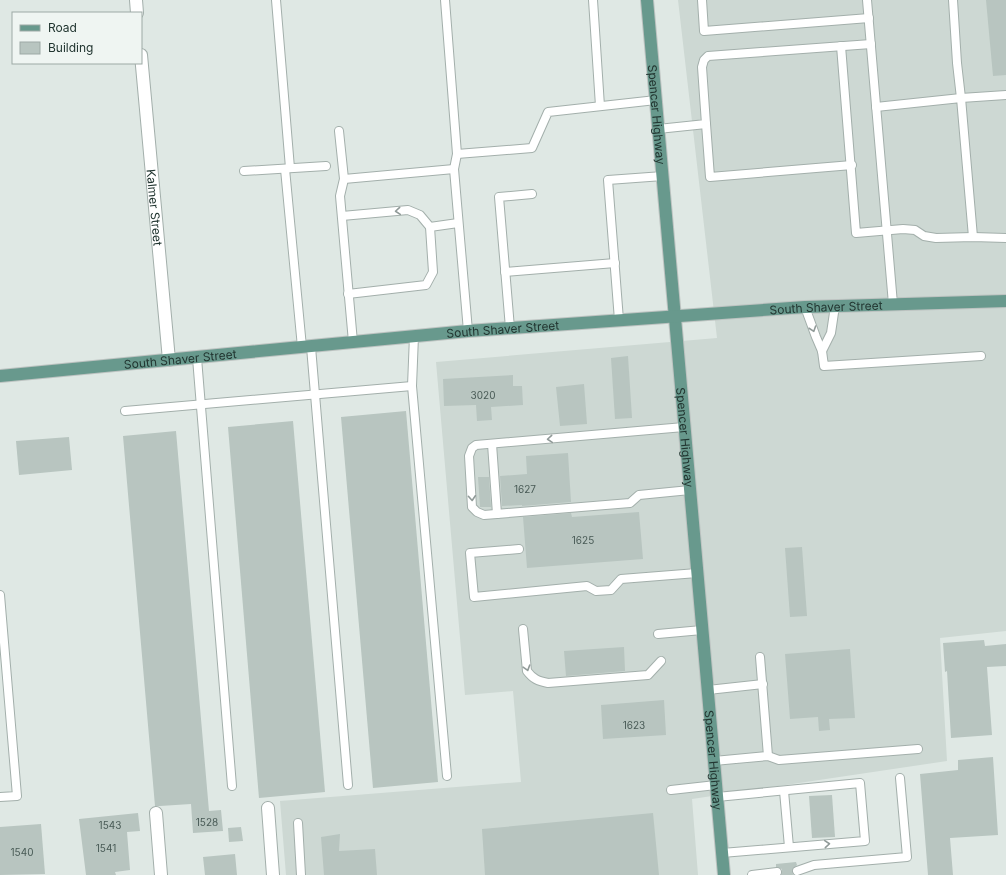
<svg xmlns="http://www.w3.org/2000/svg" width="1006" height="875" font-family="Inter,sans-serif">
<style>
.built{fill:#cdd8d3}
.building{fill:#b8c5c0}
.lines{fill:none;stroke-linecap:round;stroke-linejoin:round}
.lane-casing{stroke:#a3afab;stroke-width:10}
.street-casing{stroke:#a3afab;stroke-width:14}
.primary-casing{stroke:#bdc3c1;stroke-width:14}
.lane{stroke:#fff;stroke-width:8}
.street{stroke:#fff;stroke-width:12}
.primary{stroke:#68998d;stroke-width:12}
.oneway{stroke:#909a98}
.labels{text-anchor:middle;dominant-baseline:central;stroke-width:3;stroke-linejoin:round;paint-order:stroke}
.number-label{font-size:10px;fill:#485a55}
.street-label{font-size:12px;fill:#223631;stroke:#eff5f2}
</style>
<rect width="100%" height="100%" fill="#dfe8e4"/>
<path class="built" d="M678,0h328v631l-66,7 7,123 -255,38 6,76h-412l-6,-74 241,-19 -8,-91 -48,4 -29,-333 281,-24z"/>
<g class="building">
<path d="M986,0h20v75l-13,1z"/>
<path d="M628,356l4,62 -17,1 -4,-61z"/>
<path d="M513,375v11h9l1,19 -32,2 1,13 -15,1 -1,-16 -32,1 -1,-27z"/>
<path d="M584,384l3,40 -27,2 -4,-39z"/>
<path d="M406,411l32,371 -65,6 -32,-371z"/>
<path d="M293,421l32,371 -66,6 -31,-371z"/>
<path d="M176,431l33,380 12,-1 2,21 -30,2 -2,-29 -31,2h-5l-32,-370z"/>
<path d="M69,437l3,33 -53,5 -3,-34z"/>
<path d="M568,453l3,49 -49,4v-1l-20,1 -2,-30 27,-2 -1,-18z"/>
<path d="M478,477h11l2,30h-11z"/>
<path d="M639,512l4,47 -116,9 -4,-51 48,-4 1,4z"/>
<path d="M802,547l5,69 -17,1 -5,-69z"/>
<path d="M984,640l1,6 21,-2v22l-19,1 5,68 -41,3 -4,-67 -2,1 -2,-29z"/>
<path d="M624,647l1,24 -59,5 -2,-25z"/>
<path d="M850,649l5,69 -26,1 1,11 -11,1 -1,-14 -28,2 -5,-65z"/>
<path d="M664,700l2,35 -63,4 -2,-34z"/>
<path d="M993,757l5,78 -48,3 3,37h-25l-8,-101 38,-4v-10z"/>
<path d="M832,795l3,42 -23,1 -3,-42z"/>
<path d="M138,813l2,18 -13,1 3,38 -15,2 1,3h-30l-7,-56z"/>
<path d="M653,813l6,62h-174l-3,-46z"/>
<path d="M41,824l4,50 -45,1v-48z"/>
<path d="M241,827l2,14 -14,1 -1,-14z"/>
<path d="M340,834l-1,17 36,-2 2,26h-53l-3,-38z"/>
<path d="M235,854l2,21h-32l-2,-18z"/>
<path d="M796,862l1,3 -5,5 1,5h-12l1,-6 -6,-2v-3z"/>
</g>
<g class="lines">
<defs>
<g id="lane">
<path d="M276,0l14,168"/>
<path d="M445,0l12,154 -3,15 14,162"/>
<path d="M593,0l7,106"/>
<path d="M702,0l2,31 165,-13"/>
<path d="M867,0l26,304"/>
<path d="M953,0l4,63 4,35 45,-3"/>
<path d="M841,46l15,187 47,-4 12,1 9,6 12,2 37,-1 33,1"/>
<path d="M876,107l85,-9 12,139"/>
<path d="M706,124l4,53 142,-12"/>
<path d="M658,129l48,-5 -4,-57 2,-7 4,-4 163,-12"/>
<path d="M339,131l5,48 -4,17 13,146"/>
<path d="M457,154l75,-6 16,-36 108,-12"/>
<path d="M285,169l17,178"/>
<path d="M244,171l82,-5"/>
<path d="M344,179l110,-10"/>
<path d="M342,216l66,-6 12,5 10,12"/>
<path d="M505,272l110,-9"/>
<path d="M348,294l78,-9 7,-13 -3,-45 28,-4"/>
<path d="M805,307l11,30 6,14 2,15 157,-10"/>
<path d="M619,320l-11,-140 55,-4"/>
<path d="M510,328l-11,-131 33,-3"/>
<path d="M414,336l-2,50 35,390"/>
<path d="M311,347l37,438"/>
<path d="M822,351l9,-18 4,-27"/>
<path d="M197,358l35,428"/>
<path d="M125,411l287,-25"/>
<path d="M684,427l-208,18 -4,3 -3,8 3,51 5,5 7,3 146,-12 9,-8 51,-5"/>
<path d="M492,444l5,70"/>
<path d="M519,549l-49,4 4,44 113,-11 9,5 15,-1 10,-11 76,-6"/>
<path d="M0,595l17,201 -17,1"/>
<path d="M523,629l4,42c6,8 11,10 21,12l100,-8 13,-14"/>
<path d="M658,634l44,-4"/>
<path d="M760,657l8,99"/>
<path d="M708,690l55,-6"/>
<path d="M714,761l54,-5 11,4 139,-11"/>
<path d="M671,790l45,-5"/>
<path d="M784,791l5,56"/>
<path d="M717,797l143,-14 5,58 -143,12"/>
<path d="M298,823l3,52"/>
<path d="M797,871l17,-6 93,-8 -7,-79"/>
<path d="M752,875l25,-3"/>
</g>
<g id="street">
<path d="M136,0l1,13"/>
<path id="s1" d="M141,55l28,305"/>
<path d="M268,808l5,67"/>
<path d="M156,813l5,62"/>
</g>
<g id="primary">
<path id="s2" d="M647,0l77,875"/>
<path id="s3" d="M0,376l468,-45 337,-24 201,-6"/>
</g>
</defs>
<use href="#lane" class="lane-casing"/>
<use href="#street" class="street-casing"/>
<use href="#primary" class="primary-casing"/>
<use href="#lane" class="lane"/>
<use href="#street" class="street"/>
<use href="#primary" class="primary"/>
</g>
<defs><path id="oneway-chevron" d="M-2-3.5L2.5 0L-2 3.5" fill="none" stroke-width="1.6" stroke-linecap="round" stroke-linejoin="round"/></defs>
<g class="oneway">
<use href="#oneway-chevron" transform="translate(398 211) rotate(175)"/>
<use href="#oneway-chevron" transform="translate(813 329) rotate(71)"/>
<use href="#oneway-chevron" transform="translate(550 439) rotate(175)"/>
<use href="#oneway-chevron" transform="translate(472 498) rotate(86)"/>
<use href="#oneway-chevron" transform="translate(527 668) rotate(73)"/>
<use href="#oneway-chevron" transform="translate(827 844) rotate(-5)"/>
</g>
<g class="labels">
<g class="number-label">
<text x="483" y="395">3020</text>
<text x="525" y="489">1627</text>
<text x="583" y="540">1625</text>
<text x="634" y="725">1623</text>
<text x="207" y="822">1528</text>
<text x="110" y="825">1543</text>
<text x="106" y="848">1541</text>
<text x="22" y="852">1540</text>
</g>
<g class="street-label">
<text stroke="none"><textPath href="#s2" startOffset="115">Spencer Highway</textPath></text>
<text stroke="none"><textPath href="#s1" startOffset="153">Kalmer Street</textPath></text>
<text stroke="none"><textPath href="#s3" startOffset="829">South Shaver Street</textPath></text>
<text stroke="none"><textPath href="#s3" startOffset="505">South Shaver Street</textPath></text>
<text stroke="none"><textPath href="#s3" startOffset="181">South Shaver Street</textPath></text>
<text stroke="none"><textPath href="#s2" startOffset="439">Spencer Highway</textPath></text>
<text stroke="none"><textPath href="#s2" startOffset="763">Spencer Highway</textPath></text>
</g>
</g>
<rect x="12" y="12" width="130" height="52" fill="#eff5f2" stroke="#9da9a5"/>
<rect x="20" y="25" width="20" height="6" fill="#68998d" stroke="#9da9a5"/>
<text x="48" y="32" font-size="12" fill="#223631">Road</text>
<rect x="20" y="42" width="20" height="12" fill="#b8c5c0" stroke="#9da9a5"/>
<text x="48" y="52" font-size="12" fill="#223631">Building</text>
</svg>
